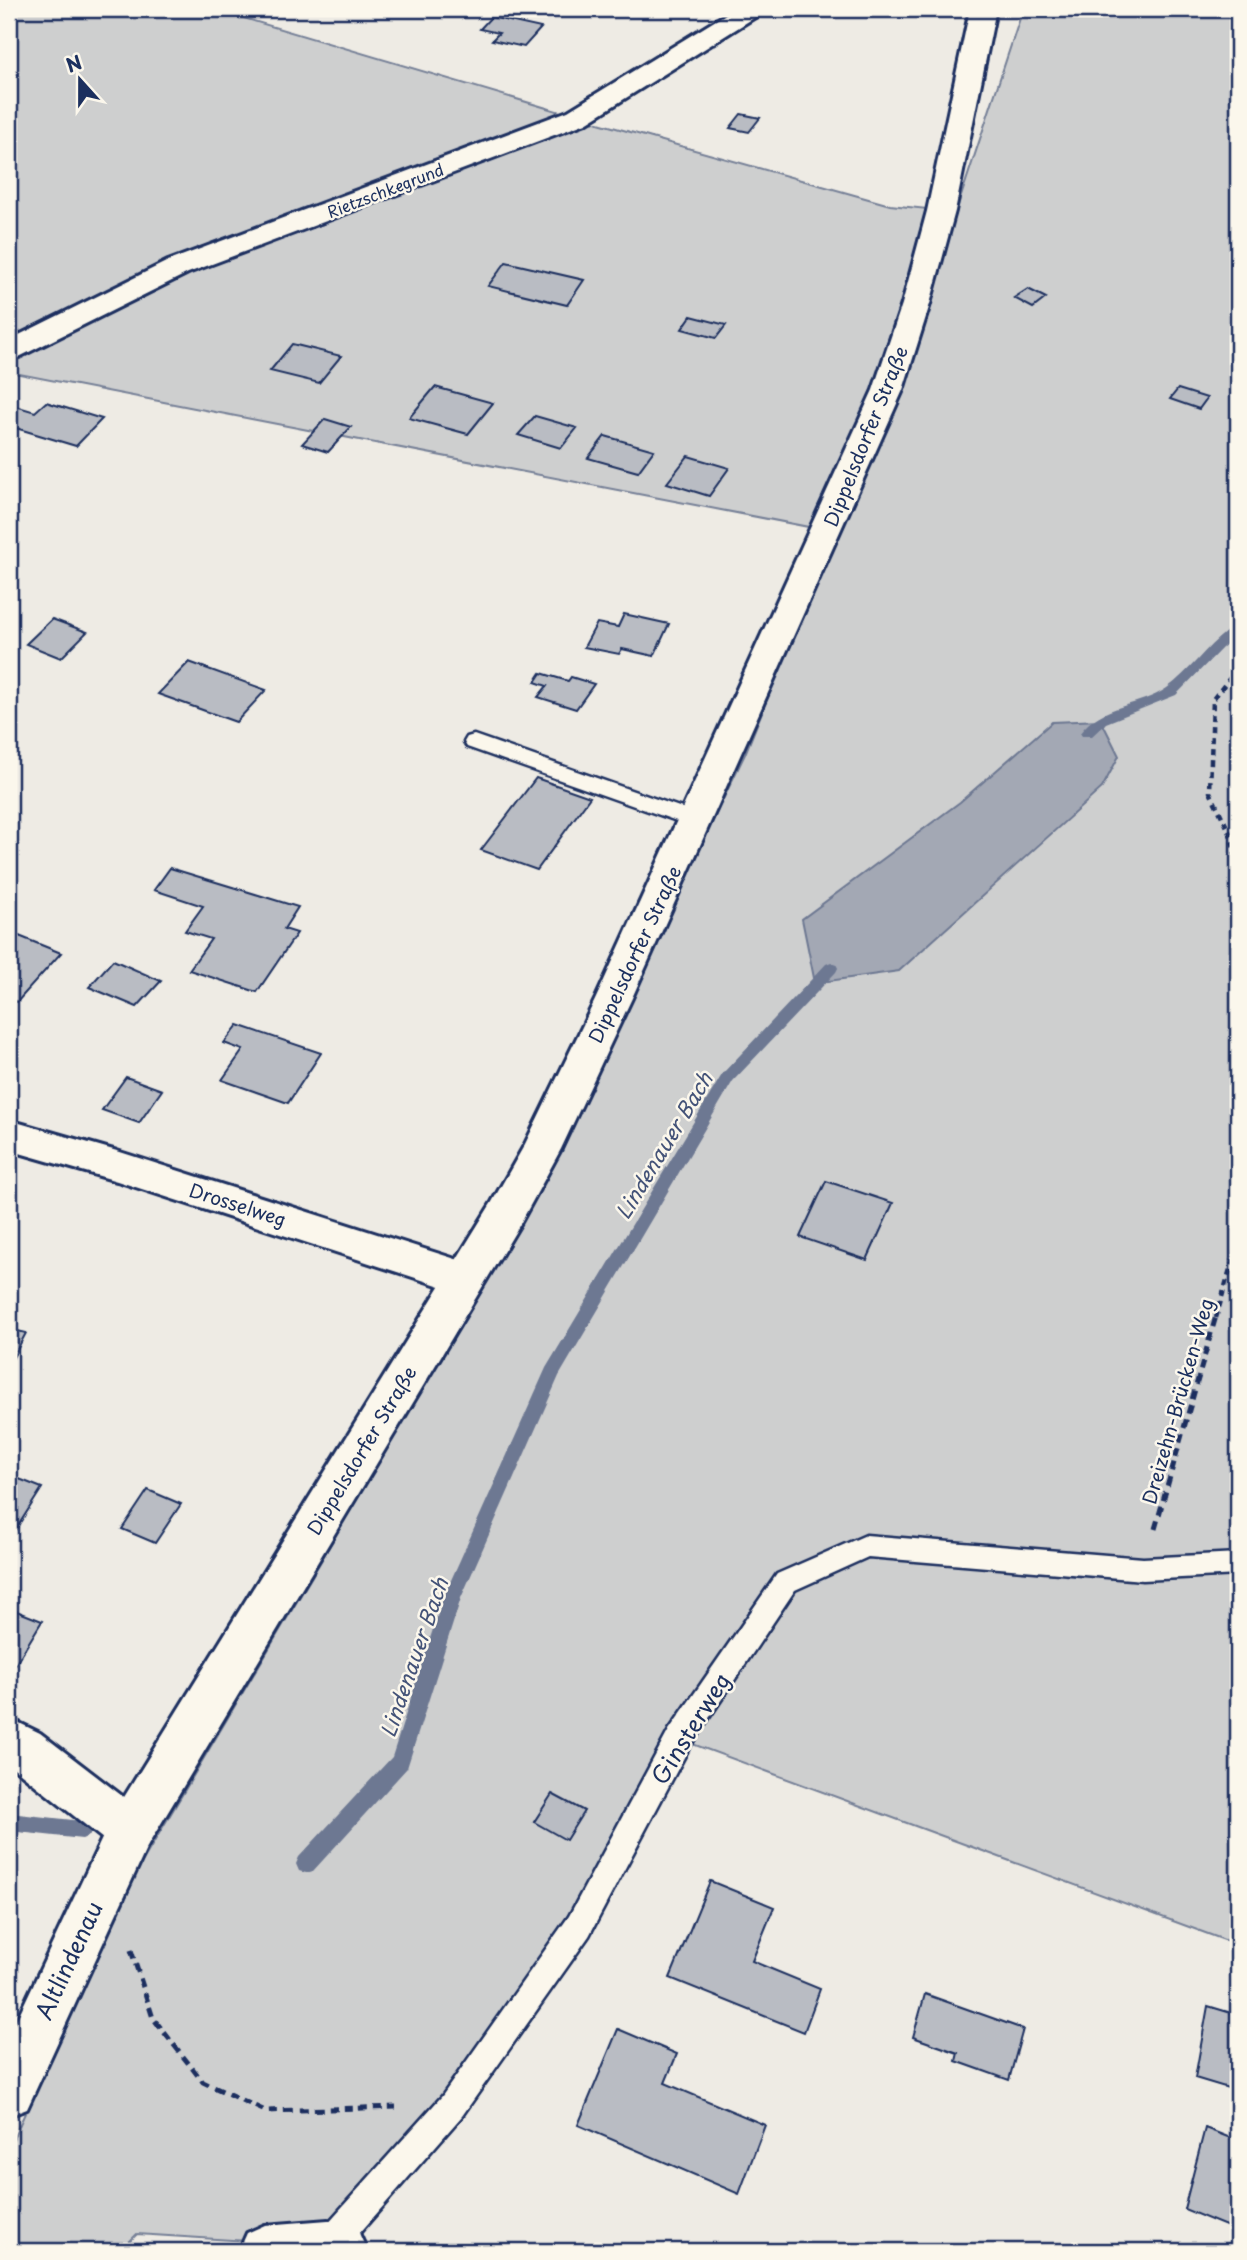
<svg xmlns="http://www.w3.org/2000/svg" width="1247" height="2260" font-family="'Playpen Sans',sans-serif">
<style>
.green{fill:#cecfcf;stroke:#747f96;stroke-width:2}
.water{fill:#a3a8b4;stroke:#6d7892;stroke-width:2}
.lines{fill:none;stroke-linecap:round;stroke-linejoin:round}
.stream{fill:#6d7892;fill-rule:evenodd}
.building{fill:#b9bcc3;stroke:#1b2f5e;stroke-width:2}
.lane-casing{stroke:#1b2f5e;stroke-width:5}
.street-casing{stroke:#1b2f5e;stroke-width:6}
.secondary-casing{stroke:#1b2f5e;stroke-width:6}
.path-far1{stroke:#1b2f5e;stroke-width:4.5;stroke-dasharray:6 5;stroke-linecap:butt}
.path{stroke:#1b2f5e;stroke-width:5;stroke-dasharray:9 6;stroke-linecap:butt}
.lane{fill:#fbf7ec;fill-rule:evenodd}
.street{fill:#fbf7ec;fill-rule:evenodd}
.secondary{fill:#fbf7ec;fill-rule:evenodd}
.labels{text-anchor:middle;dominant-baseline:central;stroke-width:5;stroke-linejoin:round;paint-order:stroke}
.far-street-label{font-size:16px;fill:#1b2f5e;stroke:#fbf7ec}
.street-label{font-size:19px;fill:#1b2f5e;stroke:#fbf7ec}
.water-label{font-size:21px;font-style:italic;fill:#445378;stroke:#fbf7ec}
.near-street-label{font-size:23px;fill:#1b2f5e;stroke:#fbf7ec}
</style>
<rect width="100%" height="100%" fill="#eeebe4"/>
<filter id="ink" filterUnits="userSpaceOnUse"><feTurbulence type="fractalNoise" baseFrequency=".0143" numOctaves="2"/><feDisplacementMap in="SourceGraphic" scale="14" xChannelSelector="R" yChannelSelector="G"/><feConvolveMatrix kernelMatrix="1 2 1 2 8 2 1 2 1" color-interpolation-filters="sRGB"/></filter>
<g filter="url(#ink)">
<g class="green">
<path d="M9,9h213l-2,2 357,106 313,88 38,4 -19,75 -35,111 -60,133 -805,-156z"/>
<path d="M1023,9h215v1936l-559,-206 -101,187 -250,320 -191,-12 -17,17h-111v-103l123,-269 189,-318 229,-404 195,-403 89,-221 62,-140z"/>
</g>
<path class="water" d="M1101,720l18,36 -17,32 -203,183 -84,12 -13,-64 158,-117 92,-80z"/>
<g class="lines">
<g class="stream">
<path d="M1238,590v45l-16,13 -46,47 -70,28 -14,13h-10l-2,-3c21,-29 60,-26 87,-45 22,-16 38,-40 60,-57l4,-37z"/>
<path d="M831,962l5,2 2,4 -2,4 -103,109 -174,295 -98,222 -54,170 -94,103 -7,2 -7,-2 -3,-7 3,-7 93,-100 51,-159 103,-230 177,-295 103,-109z"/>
<path d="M9,1813l73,8 7,3 3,6 -3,6 -7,3 -73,-8z"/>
</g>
</g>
<g class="building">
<path d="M491,17l50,11 -17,19 -32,-7 7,-7 -19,-4z"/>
<path d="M741,114l19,4 -11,14 -19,-4z"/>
<path d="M506,262l78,18 -17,25 -79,-19z"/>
<path d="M1028,289l18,9 -13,10 -19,-10z"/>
<path d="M691,316l35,9 -10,13 -34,-9z"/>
<path d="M292,344l49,12 -22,27 -49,-12z"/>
<path d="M435,387l58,16 -25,31 -59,-16z"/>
<path d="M1178,389l29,9 -8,11 -29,-10z"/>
<path d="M46,402l56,17 -26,27 -67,-20v-22l26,8z"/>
<path d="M535,416l42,12 -16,20 -43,-13z"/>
<path d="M325,419l26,8 -23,25 -26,-8z"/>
<path d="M605,436l49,14 -16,22 -50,-14z"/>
<path d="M688,456l41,12 -20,28 -42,-13z"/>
<path d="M624,614l45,10 -15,32 -32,-7 -3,5 -35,-7 13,-24 21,4z"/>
<path d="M52,619l35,13 -26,26 -35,-14z"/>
<path d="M189,662l77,28 -30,32 -78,-28z"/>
<path d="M541,673l27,8 3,-4 23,7 -18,25 -38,-12 9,-11 -12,-4z"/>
<path d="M536,778l54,19 -53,73 -56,-20z"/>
<path d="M170,868l128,39 -14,22 13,4 -40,59 -68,-22 22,-31 -26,-8 18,-25 -49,-16z"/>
<path d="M14,934l47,19 -44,49 -8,-4v-58z"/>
<path d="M113,960l48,21 -24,26 -48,-20z"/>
<path d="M238,1025l83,28 -33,50 -66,-23 21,-30 -19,-7z"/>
<path d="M126,1077l36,13 -23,33 -37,-13z"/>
<path d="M826,1181l67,22 -26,57 -67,-23z"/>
<path d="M9,1329l17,4 -17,32z"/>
<path d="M9,1475l33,13 -33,52z"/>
<path d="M148,1490l33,14 -26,39 -33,-14z"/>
<path d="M9,1608l33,13 -33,54z"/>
<path d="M552,1794l32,17 -18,29 -32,-18z"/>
<path d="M710,1881l64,26 -22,54 68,28 -16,43 -134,-54z"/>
<path d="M925,1994l98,35 -14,51 -53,-19 2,-8 -45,-16z"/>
<path d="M1208,2006l30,9v76l-43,-13z"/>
<path d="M618,2029l59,25 -12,29 100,42 -26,69 -161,-69z"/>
<path d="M1205,2128l33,13v90l-54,-22z"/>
</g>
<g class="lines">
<defs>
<g id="lane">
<path d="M474,735l228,80 3,5 -3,5 -7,2 -7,-2 -221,-78 -3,-5 3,-5z"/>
<path d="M866,1535l277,23 95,-5v22l-95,5 -275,-23 -73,33 -106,158 -100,188 -127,180 -118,135h-29l-2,-5 4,-11 125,-139 127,-180 100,-186 108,-156z"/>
</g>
<g id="street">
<path d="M734,9h30l-4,5 -174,109 -398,150 -169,84 -10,3v-20l159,-79 400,-150z"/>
<path d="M9,1120l108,31 348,111 14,4 6,12 -6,12 -14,4 -348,-113 -108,-31z"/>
<path d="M9,1718l31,15 107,82 6,16 -6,16 -17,6 -17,-6 -104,-83z"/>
<path d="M328,2220l31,13 8,18h-128l8,-18 18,-8z"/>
</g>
<path id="secondary" d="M970,9h26l-41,202 -25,93 -27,86 -271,608 -71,151 -41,75 -373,623 -120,262 -18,7v-80l104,-221 379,-613 33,-58 71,-146 277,-608 29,-86 25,-93z"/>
</defs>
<use href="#lane" class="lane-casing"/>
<use href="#street" class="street-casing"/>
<use href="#secondary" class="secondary-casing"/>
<g class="path-far1">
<path d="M1238,668l-25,31 -3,93 20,41 8,35"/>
<path d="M1216,1318l22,-77"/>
</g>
<g class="path">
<path d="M1155,1529l61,-213"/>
<path d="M131,1950l22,68 50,64 62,29 131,-4"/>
</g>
<use href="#lane" class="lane"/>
<use href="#street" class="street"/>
<use href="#secondary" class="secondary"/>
</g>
</g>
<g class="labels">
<g class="far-street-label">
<text transform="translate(385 190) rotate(-21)">Rietzschkegrund</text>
</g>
<g class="street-label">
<text transform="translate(865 436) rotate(-68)">Dippelsdorfer Straße</text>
<text transform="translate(634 954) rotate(-65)">Dippelsdorfer Straße</text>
<text transform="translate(238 1204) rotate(18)">Drosselweg</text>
<text transform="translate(1177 1401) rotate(-74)">Dreizehn-Brücken-Weg</text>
<text transform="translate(361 1450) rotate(-59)">Dippelsdorfer Straße</text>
</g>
<g class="water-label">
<text transform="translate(663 1145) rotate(-59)">Lindenauer Bach</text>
<text transform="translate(413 1657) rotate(-71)">Lindenauer Bach</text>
</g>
<g class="near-street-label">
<text transform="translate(690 1728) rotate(-58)">Ginsterweg</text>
<text transform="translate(68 1960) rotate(-65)">Altlindenau</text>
</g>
</g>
<rect width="1247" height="2260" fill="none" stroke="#fbf7ec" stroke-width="35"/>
<rect x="18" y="18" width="1212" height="2225" fill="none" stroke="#1b2f5e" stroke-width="2.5" filter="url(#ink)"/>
<g transform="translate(80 80) rotate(339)" stroke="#fbf7ec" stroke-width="5" paint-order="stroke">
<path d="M0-5L12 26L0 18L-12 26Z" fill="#1b2f5e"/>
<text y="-10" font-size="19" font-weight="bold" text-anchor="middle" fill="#1b2f5e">N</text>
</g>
</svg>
